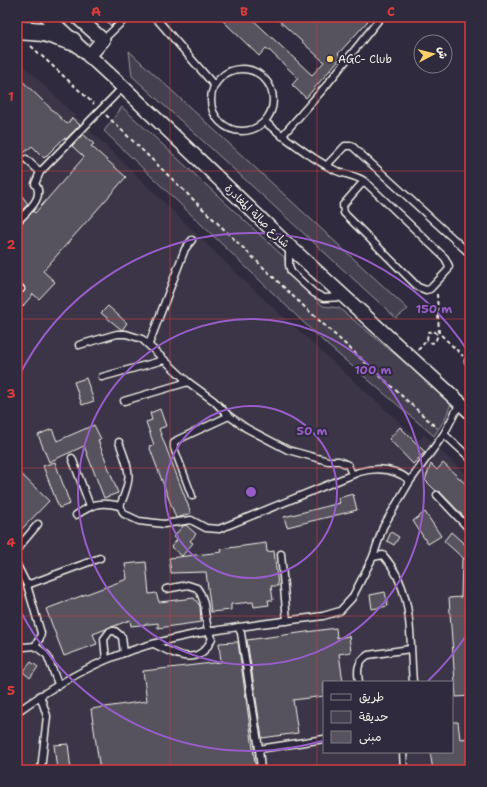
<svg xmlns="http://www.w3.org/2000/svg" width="487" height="787" font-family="'Shantell Sans','Playpen Sans Arabic',sans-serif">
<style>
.built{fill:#3b3647;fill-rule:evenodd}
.green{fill:#454050;stroke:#9c989c}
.building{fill:#56525f;stroke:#f4f1e8}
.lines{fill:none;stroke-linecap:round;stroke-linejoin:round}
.lane-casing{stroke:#f4f1e8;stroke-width:9}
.street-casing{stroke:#f4f1e8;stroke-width:16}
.secondary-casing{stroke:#f4f1e8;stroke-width:21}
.path{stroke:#f4f1e8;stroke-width:2;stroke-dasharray:4 3;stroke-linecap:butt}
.lane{stroke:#2f2a3d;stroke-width:6}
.street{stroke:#2f2a3d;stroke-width:13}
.secondary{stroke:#2f2a3d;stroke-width:18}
.grid{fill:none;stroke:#d93c3b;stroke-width:1;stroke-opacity:0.55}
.ring{fill:none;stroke:#995dc9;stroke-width:2}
.poi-dot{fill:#ffd166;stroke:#2f2a3d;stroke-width:1.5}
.labels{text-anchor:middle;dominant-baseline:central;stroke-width:4;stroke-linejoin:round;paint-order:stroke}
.poi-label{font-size:11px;fill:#f4f1e8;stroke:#2f2a3d;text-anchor:start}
.street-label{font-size:11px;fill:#f4f1e8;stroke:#2f2a3d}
.centre{fill:#995dc9;stroke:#2f2a3d;stroke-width:2}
.ring-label{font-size:12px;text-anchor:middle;font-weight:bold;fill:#995dc9;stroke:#2f2a3d;stroke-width:4;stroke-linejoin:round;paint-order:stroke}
.neatline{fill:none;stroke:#d93c3b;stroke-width:1.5}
.grid-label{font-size:13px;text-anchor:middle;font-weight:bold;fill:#d93c3b}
</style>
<rect width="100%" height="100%" fill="#2f2a3d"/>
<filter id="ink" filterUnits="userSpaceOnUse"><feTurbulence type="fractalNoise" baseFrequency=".025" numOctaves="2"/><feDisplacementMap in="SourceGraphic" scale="8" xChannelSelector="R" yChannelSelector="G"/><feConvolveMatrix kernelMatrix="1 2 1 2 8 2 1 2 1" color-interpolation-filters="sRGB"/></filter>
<g filter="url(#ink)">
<path class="built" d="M17,59l239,233 163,148 5,-5 46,43v292h-453zM324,682h128v70h-128z"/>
<g class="green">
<path d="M129,51l279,258 -12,9 -264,-242z"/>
<path d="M122,107l162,150 5,18 34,31 16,2 113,93 -7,18 -11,17 -109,-93 -221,-212z"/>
</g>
<g class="building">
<path d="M102,17h18l-9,9z"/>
<path d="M219,17h31l62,58 12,-13 -49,-45h88l5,4 -30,33 3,3 -35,41 -14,-13 6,-7 -28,-27 -4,-3 -7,8z"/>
<path d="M17,76l50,48 5,-6 8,7 -14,14 -2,-1 -20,20 -12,-12 -15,13z"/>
<path d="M83,134l11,10 -3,2 35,31 -83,94 12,11 -16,17 -6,-5 -16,19v-22l5,2 3,-3 -1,-4 -7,-5v-55l16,-15 2,2 49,-56 -12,-11z"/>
<path d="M17,189l11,15 -11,12z"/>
<path d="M108,306l19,17 -5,7 -21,-17z"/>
<path d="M86,378l8,23 -12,4 -8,-23z"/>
<path d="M160,409l6,17 -7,3 32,84 -11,4 -4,1 -27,-72 5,-1 -8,-23 6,-2 -2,-7z"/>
<path d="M94,425l7,14 -3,1 20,53 -14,5 -20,-52 -35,16 -11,-27 14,-6 5,12z"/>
<path d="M400,427l25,25 -12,12 -24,-25z"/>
<path d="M55,462l15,42 -11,4 -16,-42z"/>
<path d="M443,463l27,25v35l-30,-31 -4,-1 -11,-11 6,-16 6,6z"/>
<path d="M17,470l32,31 -32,33z"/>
<path d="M353,494l4,16 -70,17 -3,-10 56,-14 -2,-5z"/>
<path d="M425,512l16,24 -13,8 -15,-23z"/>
<path d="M186,525l10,9 -6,7 3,2 -11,13 -11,-9 6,-7 -4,-3 10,-11z"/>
<path d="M391,532l8,5 -5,8 -7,-4z"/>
<path d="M451,532l19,17v3l-6,7 -20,-18z"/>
<path d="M266,543l1,9 7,-1 4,35h-7l2,14h-5l1,5 -15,2 -1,-5 -22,2v6l-20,2 -5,-40 -35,1 -2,-15 53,-6 -1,-3z"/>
<path d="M462,559h8v137l-14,1 -7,-99 12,-1z"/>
<path d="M146,562l3,32 7,-1 3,9 35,-4 6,8 1,16 -43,6v-5l-27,3 -1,-6 -37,14 4,10 -33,12 -18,-47 81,-30 -2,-15z"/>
<path d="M385,592l3,14 -16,3 -2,-14z"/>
<path d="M336,628l1,10 12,-2 2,16 -12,2 4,28h-19v14l-31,4 5,33 -36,5 -15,-98z"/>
<path d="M235,642h3l18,128h-156l-9,-61 56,-8 -4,-30 78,-9 -2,-19z"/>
<path d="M31,662l7,5 -8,11 -7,-6z"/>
<path d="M452,722h6l2,17 10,-1v32h-37l-3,-18h22z"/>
<path d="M68,744l3,26h-14l-3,-25z"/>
</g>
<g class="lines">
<defs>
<g id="lane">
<path d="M155,17l59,68"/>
<path d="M103,40l24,-23"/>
<circle cx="242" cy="100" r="31"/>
<path d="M265,122c19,15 48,38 70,48 10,5 20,5 29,11l81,77 4,8 -1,4 -18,19 -4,1 -8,-3 -74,-74 -1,-8 21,-24"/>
<path d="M282,136l43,-49 56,-70"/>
<path d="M26,159l14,13"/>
<path d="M327,165l18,-19h7l118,108"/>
<path d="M17,222c9,-10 29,-25 18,-38l5,-12 83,-85"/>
<path d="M289,248v17l2,7 23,21 10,5 20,-1"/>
<path d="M17,285l4,4"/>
<path d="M149,344l36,-95 7,-9"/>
<path d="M79,345l38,-11h9l16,5 46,43 26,19 15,15 17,12 42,22 40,11h11l9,4 4,9"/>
<path d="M470,359l-2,2 2,1"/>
<path d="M102,377l62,-17"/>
<path d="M124,401l64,-19"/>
<path d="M444,434l26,24"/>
<path d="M119,442c11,31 14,33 1,64"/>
<path d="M72,458l18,48"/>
<path d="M437,495l33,35"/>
<path d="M192,496l-18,-48v-5l3,-3 52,-24"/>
<path d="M76,515c17,-11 23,-14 44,-9l4,8 15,7 25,3 27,-4 15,8 13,1 140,-57c19,-5 36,-4 51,9"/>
<path d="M17,549l21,-25"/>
<path d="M281,554l6,67"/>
<path d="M373,557l10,-2c32,36 26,82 30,127"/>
<path d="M17,565l10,20 14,48 -1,5 -5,8 -11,1 -7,-2"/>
<path d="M27,585l73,-27"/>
<path d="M238,627l3,6 18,116 2,21"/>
<path d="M154,644c21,10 45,25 58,-6 -10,-15 -3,-35 -15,-50l-9,-3 -22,4"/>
<path d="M35,646l12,9 11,29"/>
<path d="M106,660l-2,-21 6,-8h5l7,6 2,16"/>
<path d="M359,682c-2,-12 -2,-20 9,-27l42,-6"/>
<path d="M40,695l7,21 -6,54"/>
<path d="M17,712c28,-20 57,-38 89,-52 68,-29 144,-34 217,-44l17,-5 12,-13 21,-41 10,-30 27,-46 34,-47 16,-31"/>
<path d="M259,749l65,-10"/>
<path d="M403,752l1,18"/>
</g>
<g id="street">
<path d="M47,17l76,70 166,159 181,166"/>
<path d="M77,17l26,23 -14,16"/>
</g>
<path id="secondary" d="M17,30l27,2 28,9"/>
</defs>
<use href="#lane" class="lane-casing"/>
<use href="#street" class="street-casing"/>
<use href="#secondary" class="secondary-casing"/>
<g class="path">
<path d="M31,46l63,58"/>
<path d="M106,115l192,186 139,127"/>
<path d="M437,294l2,39 24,23"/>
<path d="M418,350l9,-10 1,-8 6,-1 4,4 -3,7 -3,1 -5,-3"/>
</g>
<use href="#lane" class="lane"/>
<use href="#street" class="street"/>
<use href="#secondary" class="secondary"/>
</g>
</g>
<path class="grid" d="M170,17v753M317,17v753M17,171h453M17,319h453M17,468h453M17,616h453"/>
<g class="ring">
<circle cx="251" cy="492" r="86"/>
<circle cx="251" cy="492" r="173"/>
<path d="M469 631A259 259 0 0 1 428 681M322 741A259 259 0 0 1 17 604M17 380A259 259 0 0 1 469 353"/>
</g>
<circle class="poi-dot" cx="330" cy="59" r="4"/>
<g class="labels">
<g class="poi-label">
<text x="338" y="59">AGC- Club</text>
</g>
<g class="street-label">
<text transform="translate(257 216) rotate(44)">شارع صالة المغادرة</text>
</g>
</g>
<circle cx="251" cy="492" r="6" class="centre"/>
<g class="ring-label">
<text x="434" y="313">150 m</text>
<text x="373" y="374">100 m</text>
<text x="312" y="435">50 m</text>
</g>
<rect width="487" height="787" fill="none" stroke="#2f2a3d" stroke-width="44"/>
<rect x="323" y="681" width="130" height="72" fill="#2f2a3d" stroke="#7e7a81"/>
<rect x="331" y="694" width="20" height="6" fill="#2f2a3d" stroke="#7e7a81"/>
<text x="359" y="701" font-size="12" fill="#f4f1e8">طريق</text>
<rect x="331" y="711" width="20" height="12" fill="#454050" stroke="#7e7a81"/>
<text x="359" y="721" font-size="12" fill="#f4f1e8">حديقة</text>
<rect x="331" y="731" width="20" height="12" fill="#56525f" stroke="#7e7a81"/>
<text x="359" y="741" font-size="12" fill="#f4f1e8">مبنى</text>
<g transform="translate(433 54) rotate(83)"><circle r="19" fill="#2f2a3d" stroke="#7e7a81"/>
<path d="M0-3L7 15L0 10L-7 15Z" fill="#ffd166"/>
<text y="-6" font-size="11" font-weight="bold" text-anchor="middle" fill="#f4f1e8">ش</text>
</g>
<rect x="22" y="22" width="443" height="743" class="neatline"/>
<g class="grid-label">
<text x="96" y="16">A</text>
<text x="244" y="16">B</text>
<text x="391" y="16">C</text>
<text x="11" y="101">1</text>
<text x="11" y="249">2</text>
<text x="11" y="398">3</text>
<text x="11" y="547">4</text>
<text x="11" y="695">5</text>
</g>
</svg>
